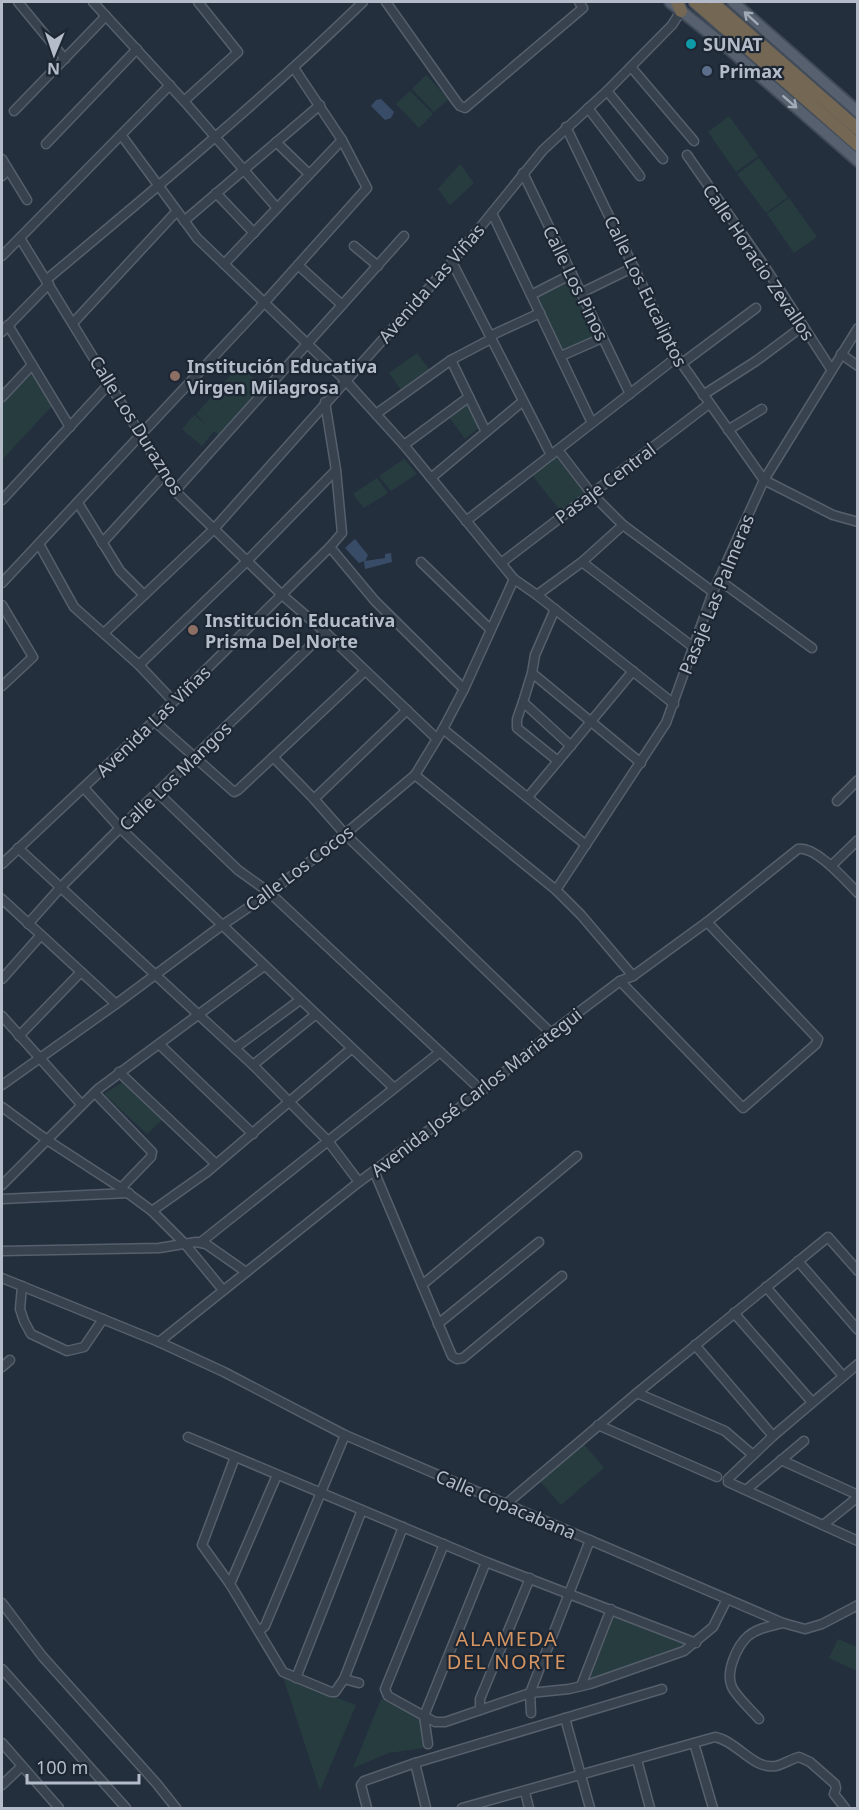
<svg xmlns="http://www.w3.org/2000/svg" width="859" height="1810" font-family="'Noto Sans',sans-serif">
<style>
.green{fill:#263c3f}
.water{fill:#394c67}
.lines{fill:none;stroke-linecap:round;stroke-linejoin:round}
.minor-casing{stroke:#565f6c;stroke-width:11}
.major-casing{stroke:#414a57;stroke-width:14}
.highway-casing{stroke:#434c59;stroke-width:15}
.minor{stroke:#38414e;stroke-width:8}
.major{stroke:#56606e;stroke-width:10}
.highway{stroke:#746855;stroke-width:12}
.oneway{stroke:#a1aab7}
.culture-dot{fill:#0f9aa8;stroke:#1d2633;stroke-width:2}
.service-dot{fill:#5c6f8a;stroke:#1d2633;stroke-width:2}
.education-dot{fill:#8d6e63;stroke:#1d2633;stroke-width:2}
.labels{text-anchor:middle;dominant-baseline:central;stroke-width:4.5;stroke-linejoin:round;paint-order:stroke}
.poi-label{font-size:18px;font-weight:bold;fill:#b4bcc9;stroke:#1d2633;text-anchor:start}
.street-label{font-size:18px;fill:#b4bcc9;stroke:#1d2633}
.neighbourhood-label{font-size:20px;letter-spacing:1.5px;fill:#d59563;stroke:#1d2633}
</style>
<rect width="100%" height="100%" fill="#242f3e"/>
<g class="green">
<path d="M426,75l23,24 -15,13 -22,-23z"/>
<path d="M410,91l23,23 -14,14 -23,-24z"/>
<path d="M729,116l29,40 -22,16 -28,-40z"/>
<path d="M759,158l29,39 -22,16 -29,-39z"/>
<path d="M460,164l14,19 -24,22 -12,-16z"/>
<path d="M789,198l28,39 -23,16 -27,-39z"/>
<path d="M568,279l28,59 -33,15 -28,-58z"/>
<path d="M417,353l12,16 -28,21 -12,-17z"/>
<path d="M239,366l24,20 -44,49 -5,-4 -12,15 -20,-17 12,-14 12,9 -10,-10z"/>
<path d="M32,371l20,35 -50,54v-56z"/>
<path d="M467,404l12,24 -14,11 -16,-22z"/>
<path d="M556,457l29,37 -23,19 -30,-38z"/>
<path d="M404,459l13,15 -26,17 -12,-15z"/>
<path d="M377,478l11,15 -24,15 -11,-14z"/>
<path d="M123,1082l39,38 -15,14 -43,-40z"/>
<path d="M582,1442l22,26 -43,37 -23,-26z"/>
<path d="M614,1616l75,29 -100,34z"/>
<path d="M838,1639l19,8v24l-28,-13z"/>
<path d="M283,1677l73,28 -36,86z"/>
<path d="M381,1699l39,19 4,30 -35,5 -36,15z"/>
</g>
<g class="water">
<path d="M381,99l13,13 -3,6 -6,2 -14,-14 5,-6z"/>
<path d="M355,539l13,16 -3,6 20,-3v-4l6,-1 1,9 -27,7 -1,-8 -5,2 -14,-15z"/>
</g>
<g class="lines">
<defs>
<g id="minor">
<path d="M18,2l47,57"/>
<path d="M93,2l91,99 93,107"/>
<path d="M386,2l70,99 4,5 5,2 118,-100 -4,-6"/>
<path d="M631,67l63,74"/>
<path d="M607,91l56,68"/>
<path d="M184,101l54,-49 -40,-50"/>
<path d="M588,108l52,68"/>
<path d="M14,111l92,-95"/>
<path d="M566,127l111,230 87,123 69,35 25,7"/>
<path d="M122,136l75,102 148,142 59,65 110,134 23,16 137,109"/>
<path d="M276,142l33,32"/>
<path d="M46,144l91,-95"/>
<path d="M687,155l76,109 68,105"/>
<path d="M2,159l25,41"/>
<path d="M523,173l107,221"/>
<path d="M2,176l6,-6"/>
<path d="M216,193l38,40"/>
<path d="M492,213l100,210"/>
<path d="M184,221l136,-116"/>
<path d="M20,238l155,253 106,103 44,38 111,106"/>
<path d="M354,246l24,20"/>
<path d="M2,256l168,-171"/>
<path d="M452,262l99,193"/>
<path d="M224,264l118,-124"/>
<path d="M298,265l44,40"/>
<path d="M46,280c108,-90 216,-180 317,-278"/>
<path d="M581,293l53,-26"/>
<path d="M531,295l41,-21"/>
<path d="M73,323l104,-112"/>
<path d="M8,325l62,102"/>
<path d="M2,332l47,-48"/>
<path d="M490,336l50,-23"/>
<path d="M841,354l17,12"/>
<path d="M561,356l41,-18"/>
<path d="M451,360l35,72"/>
<path d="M681,364l75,-56"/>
<path d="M703,395l53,-34 47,-35"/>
<path d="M2,397l30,-32"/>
<path d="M376,414l75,-54 40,-21"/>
<path d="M728,430l34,-21"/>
<path d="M404,445l65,-48"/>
<path d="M558,450l33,43 32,32 90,67"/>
<path d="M431,478l91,-76"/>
<path d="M175,491l229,-255"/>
<path d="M2,500l108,-117"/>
<path d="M78,503l42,68 24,24"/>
<path d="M466,521l211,-164"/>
<path d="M102,543l63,-69"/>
<path d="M39,544l35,63 65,58 34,36"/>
<path d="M330,547l45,54 89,88"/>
<path d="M421,562l69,67"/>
<path d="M582,562l111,85"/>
<path d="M501,563l208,-159"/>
<path d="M719,580l93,68"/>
<path d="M2,583l262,-280 103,-115 -25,-48 -48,-72"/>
<path d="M537,595l45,-33 41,-37"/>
<path d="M2,605l31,52 -31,29"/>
<path d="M555,609l-20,46 -3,18 -9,29 48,44"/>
<path d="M104,633l109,-103 239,-268 91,-112 64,-59 65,-66 9,-14"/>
<path d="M139,665l108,-104 89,-91"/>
<path d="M532,673l109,90"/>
<path d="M523,702l-6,17v9l41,33"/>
<path d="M154,721l80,71 4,-2 127,-119"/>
<path d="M443,729l143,116"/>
<path d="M273,757l41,42 93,-89"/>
<path d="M415,775l141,115 25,25 52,61"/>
<path d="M84,788l36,40 274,260"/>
<path d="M158,793l80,77 32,23 212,198"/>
<path d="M528,797l105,-126"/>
<path d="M314,799l31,35 206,199"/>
<path d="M837,801l21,-21"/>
<path d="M18,848l235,217 75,76 31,41"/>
<path d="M2,864l152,-143 176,-174 12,-14 -6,-63 -11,-68"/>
<path d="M831,866l27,-26"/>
<path d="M556,890l110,-167 47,-131 51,-112 94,-152"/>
<path d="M2,899l114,105"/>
<path d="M28,924l33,-37 59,-59 205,-196"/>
<path d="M2,979l39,-44"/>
<path d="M620,981l123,127 73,-64 2,-5 -111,-117"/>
<path d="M2,1016l80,89"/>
<path d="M19,1036l62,-64"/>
<path d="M159,1044l94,90"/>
<path d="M235,1048l65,-48"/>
<path d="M253,1065l62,-50"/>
<path d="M119,1072l97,92"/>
<path d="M2,1085l114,-81 105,-78 49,-33 75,-59 70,-59 28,-46 21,-40 50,-110"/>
<path d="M95,1093l57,59 -1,5 -30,31"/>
<path d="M2,1107l45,33 74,48 31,23 33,33 38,46"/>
<path d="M374,1171l78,185 5,3 6,-1 99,-82"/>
<path d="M2,1185l96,-96 166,-123"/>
<path d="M2,1199l127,-6"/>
<path d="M152,1211l55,-39 144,-123"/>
<path d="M201,1242l239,-190"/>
<path d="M2,1251l157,-3 37,-6 10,2 40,28"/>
<path d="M798,1261l60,69"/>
<path d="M2,1278l157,64 65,30 121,63 438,188 22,6 17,-5 36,-19"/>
<path d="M422,1285l155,-129"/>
<path d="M22,1286l-2,23 4,12 7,13 36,17 17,-4 19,-28"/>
<path d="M766,1287l77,89"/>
<path d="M734,1313l78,89"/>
<path d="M438,1324l101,-82"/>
<path d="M159,1342l200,-160 123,-91 69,-58 69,-52 13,-5 74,-54 91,-73c18,-3 47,31 60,44"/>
<path d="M695,1345l78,91"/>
<path d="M2,1367l8,-7"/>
<path d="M637,1393l88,38 28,24"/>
<path d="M598,1425l119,52"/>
<path d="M188,1437l298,125 210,81"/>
<path d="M235,1457l-33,88 28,39 53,88 48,20h4l9,-13 59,-152"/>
<path d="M781,1460l77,35"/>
<path d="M728,1479l45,-43 85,-72"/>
<path d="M728,1482l130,59"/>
<path d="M746,1490l58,-49"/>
<path d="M506,1504l131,-111 191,-156 30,34"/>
<path d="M823,1525l35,-28"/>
<path d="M444,1544l-59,145 3,7 47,26h10l85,-29 39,-4 21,-5 94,-33 29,-24 14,-28"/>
<path d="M230,1584l47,-109"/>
<path d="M2,1603l40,53 115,128 19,24"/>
<path d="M259,1631l6,-5 80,-191"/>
<path d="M2,1669l124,139"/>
<path d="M296,1678l66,-168"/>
<path d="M344,1679l15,4"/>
<path d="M581,1686l30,-77"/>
<path d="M480,1710v-11l50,-121"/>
<path d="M531,1713l-1,-20 60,-153"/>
<path d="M565,1718l25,90"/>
<path d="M759,1719c-8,-9 -23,-23 -27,-32 -7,-15 5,-41 16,-51 10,-8 23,-10 35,-13"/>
<path d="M2,1743l57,65"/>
<path d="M694,1743l19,65"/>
<path d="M428,1744l-4,-28 62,-154"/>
<path d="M637,1760l13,48"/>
<path d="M415,1763l11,45"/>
<path d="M2,1785l20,-19"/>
<path d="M525,1792l4,16"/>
<path d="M367,1808l-6,-23 3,-4 51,-18 247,-74"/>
<path d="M462,1808l253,-71c22,4 38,33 61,29 8,-2 15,-7 23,-9l11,5 25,22 1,4 -2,6 11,14"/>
</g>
<g id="major">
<path d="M670,2l58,46 130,113"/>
<path d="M733,2l125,110"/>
</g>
<g id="highway">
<path d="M677,2l4,9"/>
<path d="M695,2l163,143"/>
<path d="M712,2l146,127"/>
</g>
</defs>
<use href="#minor" class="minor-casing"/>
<use href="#major" class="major-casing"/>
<use href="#highway" class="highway-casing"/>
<use href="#minor" class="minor"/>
<use href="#major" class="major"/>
<use href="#highway" class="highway"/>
</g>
<defs><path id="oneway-shaft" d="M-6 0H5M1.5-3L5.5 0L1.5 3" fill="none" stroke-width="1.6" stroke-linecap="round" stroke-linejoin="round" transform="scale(1.5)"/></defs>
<g class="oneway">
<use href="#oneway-shaft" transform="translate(751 18) rotate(-138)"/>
<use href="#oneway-shaft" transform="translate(790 102) rotate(41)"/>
</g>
<circle class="culture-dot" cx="691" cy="44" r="6"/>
<circle class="service-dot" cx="707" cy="71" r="6"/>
<g class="education-dot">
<circle cx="175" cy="376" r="6"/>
<circle cx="193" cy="630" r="6"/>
</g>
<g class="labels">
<g class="poi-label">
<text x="703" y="44">SUNAT</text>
<text x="719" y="71">Primax</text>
<text x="187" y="366">Institución Educativa<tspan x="187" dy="21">Virgen Milagrosa</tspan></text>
<text x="205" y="620">Institución Educativa<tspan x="205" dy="21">Prisma Del Norte</tspan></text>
</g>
<g class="street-label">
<text transform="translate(759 262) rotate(56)">Calle Horacio Zevallos</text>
<text transform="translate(431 283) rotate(-49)">Avenida Las Viñas</text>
<text transform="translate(576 283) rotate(64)">Calle Los Pinos</text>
<text transform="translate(646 291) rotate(64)">Calle Los Eucaliptos</text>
<text transform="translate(137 425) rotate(58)">Calle Los Duraznos</text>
<text transform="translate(605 483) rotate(-37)">Pasaje Central</text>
<text transform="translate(716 594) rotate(-68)">Pasaje Las Palmeras</text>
<text transform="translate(153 721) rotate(-44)">Avenida Las Viñas</text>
<text transform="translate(175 776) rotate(-44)">Calle Los Mangos</text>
<text transform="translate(299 868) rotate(-37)">Calle Los Cocos</text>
<text transform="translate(476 1092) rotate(-38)">Avenida José Carlos Mariategui</text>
<text transform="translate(506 1504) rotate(23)">Calle Copacabana</text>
</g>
<g class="neighbourhood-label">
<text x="507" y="1638">ALAMEDA<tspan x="507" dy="23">DEL NORTE</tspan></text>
</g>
</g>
<rect width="859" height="1810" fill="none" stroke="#b4bcc9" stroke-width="6"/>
<g transform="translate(54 54) rotate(182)" stroke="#1d2633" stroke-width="4.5" paint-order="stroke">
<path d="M0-4.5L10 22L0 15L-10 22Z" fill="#b4bcc9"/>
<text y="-9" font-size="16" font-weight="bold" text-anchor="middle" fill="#b4bcc9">N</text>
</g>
<path d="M27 1774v9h112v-9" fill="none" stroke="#b4bcc9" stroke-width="3"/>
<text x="36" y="1774" font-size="18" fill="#b4bcc9" stroke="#1d2633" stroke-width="4.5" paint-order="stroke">100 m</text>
</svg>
